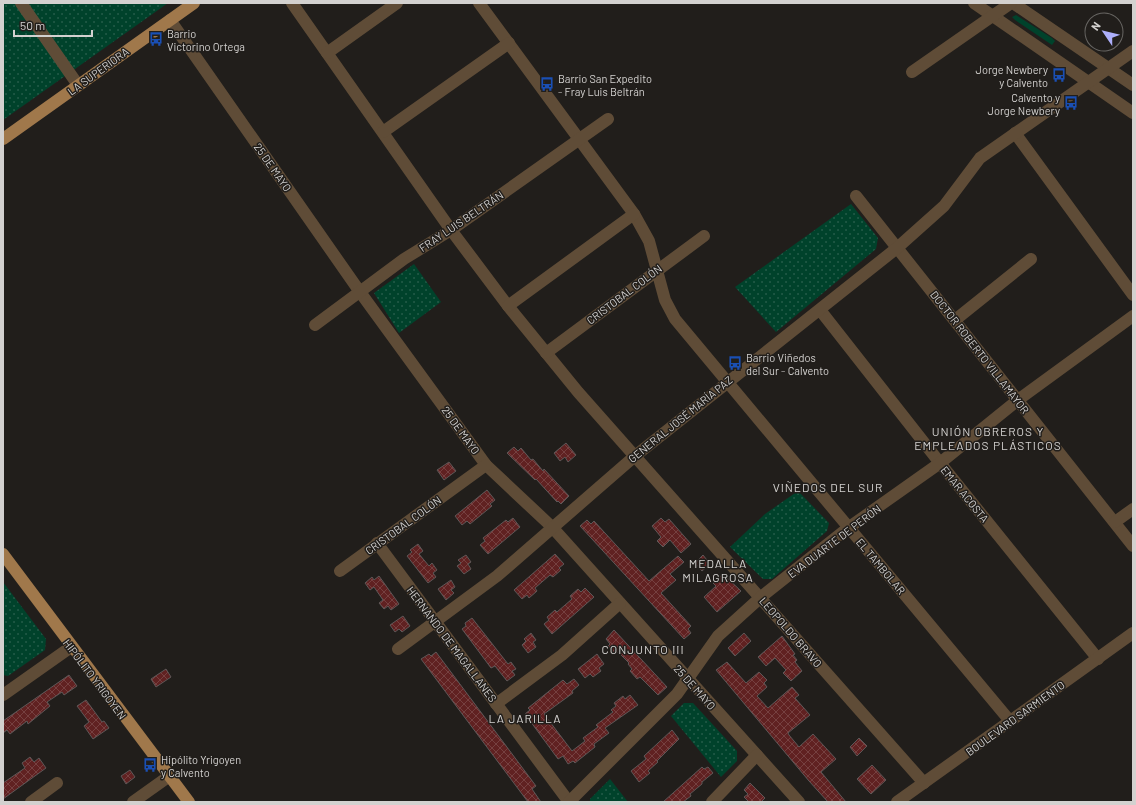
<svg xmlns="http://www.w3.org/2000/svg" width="1136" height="805" font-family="Barlow,sans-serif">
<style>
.grass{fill:#00422b}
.park{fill:url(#park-dots)}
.building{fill:url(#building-cross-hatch);stroke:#5e5757}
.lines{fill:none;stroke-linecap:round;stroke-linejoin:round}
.minor{stroke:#5f4c37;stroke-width:12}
.major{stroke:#a0784b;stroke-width:12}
.labels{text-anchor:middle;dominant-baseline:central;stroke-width:3;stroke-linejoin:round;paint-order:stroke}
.poi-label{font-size:11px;fill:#d3d1cf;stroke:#211e1b;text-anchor:start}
.street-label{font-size:11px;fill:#d3d1cf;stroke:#211e1b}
.neighbourhood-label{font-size:12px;letter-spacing:1px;fill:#d3d1cf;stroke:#211e1b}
</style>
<defs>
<pattern id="park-dots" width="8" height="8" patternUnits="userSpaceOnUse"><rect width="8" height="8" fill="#00422b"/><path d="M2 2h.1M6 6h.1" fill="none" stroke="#245c49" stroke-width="1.8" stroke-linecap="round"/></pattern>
<pattern id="building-cross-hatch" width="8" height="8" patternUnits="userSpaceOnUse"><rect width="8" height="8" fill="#602121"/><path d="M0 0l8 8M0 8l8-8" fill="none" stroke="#764040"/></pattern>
</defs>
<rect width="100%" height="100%" fill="#211e1b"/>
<path class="grass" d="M1016,15l36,23 3,3 -3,4 -37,-25 -3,-3z"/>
<g class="park">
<path d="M3,3h165l-165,117z"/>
<path d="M851,204l27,34 -2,11 -100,83 -41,-45z"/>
<path d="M414,264l27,38 -42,31 -25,-40z"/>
<path d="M798,491l31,32 -2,8 -55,48h-9l-33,-32 35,-33z"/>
<path d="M3,582l43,57 -1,11 -37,26 -5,-1z"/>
<path d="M684,703h9l44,48v10l-16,16 -50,-61z"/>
<path d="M610,779l18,23h-38v-3z"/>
</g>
<g class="building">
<path d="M566,443l10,12 -8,7 -3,-5 -5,4 -6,-8z"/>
<path d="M514,447l4,4 3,-3 10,12 2,-1 10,12 1,-2 25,27 -8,8 -3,-3 -1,1 -21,-23 -1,1 -28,-27z"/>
<path d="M449,462l7,9 -12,9 -7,-10z"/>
<path d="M487,490l8,10 -5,4 2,2 -22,18 -3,-3 -5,4 -7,-9z"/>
<path d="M513,518l7,9 -32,27 -8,-9 5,-4 -2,-3 23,-18 2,2z"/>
<path d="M661,518l4,4 4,-3 22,25 -10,9 -11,-13 -7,7 -6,-6 4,-4 -9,-11z"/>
<path d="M587,520l4,4 3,-3 55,60 29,-25 6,6 -14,12 6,6 -15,13 30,33 -3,3 3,4 -7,6 -104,-113z"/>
<path d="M418,544l5,7 -4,3 10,12 3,-3 5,7 -4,3 3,4 -8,6 -21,-27 5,-4 -2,-2z"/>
<path d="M555,554l9,10 -5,4 2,2 -8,7 -3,-2 -15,13 2,3 -8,7 -2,-3 -5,4 -8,-9z"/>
<path d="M466,555l5,7 -3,2 3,5 -7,5 -7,-8 4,-3 -3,-3z"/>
<path d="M703,555l7,9 -8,7 -7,-8z"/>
<path d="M723,574l18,17 -24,21 -13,-15 12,-11 -3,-3z"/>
<path d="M379,576l20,28 -8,6 -3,-4 -4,3 -5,-6 4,-3 -9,-13 -4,3 -5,-7 7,-6 2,3z"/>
<path d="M451,580l4,7 -4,3 3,3 -8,7 -8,-11z"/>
<path d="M585,588l9,9 -42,37 -8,-10 5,-4 -2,-3 8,-7 2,2 15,-13 -2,-3 8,-7 3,3z"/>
<path d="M403,616l7,10 -8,6 -3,-3 -4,3 -5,-7z"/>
<path d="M472,618l36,46 3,-2 5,7 -4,2 3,4 -8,6 -12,-15 -4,2 -29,-39 4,-3 -1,-3z"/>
<path d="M614,630l53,57 -9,8 -18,-18 -3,2 -7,-8 2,-2 -4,-5 1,-1 -11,-11 -3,2 -7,-8 2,-2 -4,-5z"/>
<path d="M531,633l5,7 -3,2 3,5 -8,6 -6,-8 4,-4 -2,-2z"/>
<path d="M744,633l7,8 -16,15 -7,-8z"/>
<path d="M782,636l13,18 -2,1 4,5 -2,2 7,9 -11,10 -8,-8 3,-3 -11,-12 -9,8 -8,-9z"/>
<path d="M436,652l100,134 -4,3 9,13h-13l-107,-143 8,-5 2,2z"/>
<path d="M597,654l7,10 -5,4 2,3 -8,6 -3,-3 -5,4 -7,-9z"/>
<path d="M727,662l19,21 13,-11 8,8 -3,3 3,4 -10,9 11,12 24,-21 7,8 -4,3 15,17 -22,18 1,2 10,12 14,-13 23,25 -15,13 25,30h-18l-19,-21 -93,-111z"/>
<path d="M166,669l5,8 -15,10 -5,-8z"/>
<path d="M69,675l8,11 -13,9 -2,-3 -15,10 3,4 -22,18 -1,-3 -17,13 -3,-4 -4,3v-12z"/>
<path d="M574,679l5,6 -7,6 1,2 -29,21 28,37 13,-10 -2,-3 15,-11 -2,-2 17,-13 -2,-2 5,-4 -2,-3 9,-7 2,3 5,-4 8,10 -33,23 4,5 -15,11 1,3 -20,16 -2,-2 -5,3 -5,-8 -5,3 -33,-45 5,-4 -2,-2 35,-28 4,4z"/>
<path d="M86,700l16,22 2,-1 5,7 -16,11 -9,-13 5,-4 -12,-16z"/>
<path d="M672,730l7,9 -22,22 1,1 -10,9 2,2 -11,9 -8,-11 15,-12 -2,-3z"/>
<path d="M859,738l8,8 -10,10 -7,-9z"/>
<path d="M30,757l4,5 5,-4 7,10 -43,31v-16l22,-15 -3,-5z"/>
<path d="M872,765l14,15 -15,14 -14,-15z"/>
<path d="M702,767l2,2 4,-2 5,6 -11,9v2l-12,10 1,2 -8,6h-20z"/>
<path d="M130,770l5,7 -9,7 -5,-8z"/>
<path d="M750,783l15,15 -4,4h-12l-5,-5 4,-3 -4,-4z"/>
</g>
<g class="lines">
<g class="minor">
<path d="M21,3l57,82"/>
<path d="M292,3l159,227 57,76 70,86 346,391"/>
<path d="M479,3l155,211 15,27 16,59 10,19 335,402"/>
<path d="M974,3l159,110"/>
<path d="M1013,3l120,82"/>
<path d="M170,20l190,272 126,173 66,62 247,275"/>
<path d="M327,53l70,-50"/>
<path d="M912,72l99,-69"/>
<path d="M383,132l126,-89"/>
<path d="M1015,133l118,162"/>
<path d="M856,196l277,350"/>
<path d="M508,306l126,-92"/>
<path d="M820,310l120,153 158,196"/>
<path d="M955,320l76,-61"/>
<path d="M315,325l89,-66 47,-29 157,-111"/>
<path d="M546,353l158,-117"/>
<path d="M1115,522l18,-13"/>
<path d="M377,543l192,259"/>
<path d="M340,571l146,-106"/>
<path d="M398,649l99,-73 138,-120 262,-208 47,-42 36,-48 153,-107"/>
<path d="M3,695l68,-48"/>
<path d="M496,704l66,-49 58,-52"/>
<path d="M31,802l26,-19"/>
<path d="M133,802l35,-25"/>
<path d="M569,802l108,-108 41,-58 43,-39 87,-69 92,-65 78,-63 115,-84"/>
<path d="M712,802l45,-47"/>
<path d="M897,802l236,-169"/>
</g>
<g class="major">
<path d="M3,139l191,-136"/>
<path d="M3,554l186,248"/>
</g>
</g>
<defs>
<symbol id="bus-bare" viewBox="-9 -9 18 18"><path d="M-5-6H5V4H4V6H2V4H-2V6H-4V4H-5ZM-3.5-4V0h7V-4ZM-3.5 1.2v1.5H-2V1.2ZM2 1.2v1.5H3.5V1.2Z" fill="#1a4fb4" stroke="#211e1b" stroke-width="2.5" paint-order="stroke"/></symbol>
</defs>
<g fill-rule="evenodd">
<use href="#bus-bare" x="146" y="29" width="20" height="20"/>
<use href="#bus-bare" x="1049" y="65" width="20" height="20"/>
<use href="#bus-bare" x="537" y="74" width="20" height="20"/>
<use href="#bus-bare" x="1061" y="93" width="20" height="20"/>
<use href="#bus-bare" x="725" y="353" width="20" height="20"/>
<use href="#bus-bare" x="140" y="755" width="20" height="20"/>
</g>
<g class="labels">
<g class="poi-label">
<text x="167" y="33">Barrio<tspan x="167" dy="13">Victorino Ortega</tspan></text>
<text x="1048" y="69" text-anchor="end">Jorge Newbery<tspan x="1048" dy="13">y Calvento</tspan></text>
<text x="558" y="78">Barrio San Expedito<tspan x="558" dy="13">- Fray Luis Beltrán</tspan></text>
<text x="1060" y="97" text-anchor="end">Calvento y<tspan x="1060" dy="13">Jorge Newbery</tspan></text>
<text x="746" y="357">Barrio Viñedos<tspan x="746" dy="13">del Sur - Calvento</tspan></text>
<text x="161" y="759">Hipólito Yrigoyen<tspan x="161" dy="13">y Calvento</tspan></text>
</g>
<g class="street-label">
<text transform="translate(98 71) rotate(-36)">LA SUPERIORA</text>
<text transform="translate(273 167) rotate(55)">25 DE MAYO</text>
<text transform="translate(461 221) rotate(-34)">FRAY LUIS BELTRÁN</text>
<text transform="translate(624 294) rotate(-37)">CRISTOBAL COLÓN</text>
<text transform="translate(980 352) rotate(52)">DOCTOR ROBERTO VILLAMAYOR</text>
<text transform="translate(680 419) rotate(-39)">GENERAL JOSÉ MARÍA PAZ</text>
<text transform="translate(461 430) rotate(54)">25 DE MAYO</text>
<text transform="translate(965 494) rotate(51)">EMAR ACOSTA</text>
<text transform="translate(403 525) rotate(-36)">CRISTOBAL COLÓN</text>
<text transform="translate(834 541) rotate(-37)">EVA DUARTE DE PERÓN</text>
<text transform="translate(881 566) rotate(50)">EL TAMBOLAR</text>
<text transform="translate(791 632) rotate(49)">LEOPOLDO BRAVO</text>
<text transform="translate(452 644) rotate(53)">HERNANDO DE MAGALLANES</text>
<text transform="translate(95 679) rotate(53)">HIPÓLITO YRIGOYEN</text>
<text transform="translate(695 687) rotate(48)">25 DE MAYO</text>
<text transform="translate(1015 718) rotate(-36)">BOULEVARD SARMIENTO</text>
</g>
<g class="neighbourhood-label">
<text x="988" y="431">UNIÓN OBREROS Y<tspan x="988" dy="14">EMPLEADOS PLÁSTICOS</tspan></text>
<text x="828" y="487">VIÑEDOS DEL SUR</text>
<text x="718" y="563">MEDALLA<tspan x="718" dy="14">MILAGROSA</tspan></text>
<text x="643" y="649">CONJUNTO III</text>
<text x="525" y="718">LA JARILLA</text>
</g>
</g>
<rect width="1136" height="805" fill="none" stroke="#d3d1cf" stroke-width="8"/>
<g transform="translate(1104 32) rotate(305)"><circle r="19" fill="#211e1b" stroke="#686663"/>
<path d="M0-3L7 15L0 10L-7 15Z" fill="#adaffb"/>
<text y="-6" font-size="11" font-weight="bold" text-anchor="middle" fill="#d3d1cf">N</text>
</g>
<path d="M14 30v6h78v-6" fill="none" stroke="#d3d1cf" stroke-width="2"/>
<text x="20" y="30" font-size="12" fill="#d3d1cf" stroke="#211e1b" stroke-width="3" paint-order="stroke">50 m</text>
</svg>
